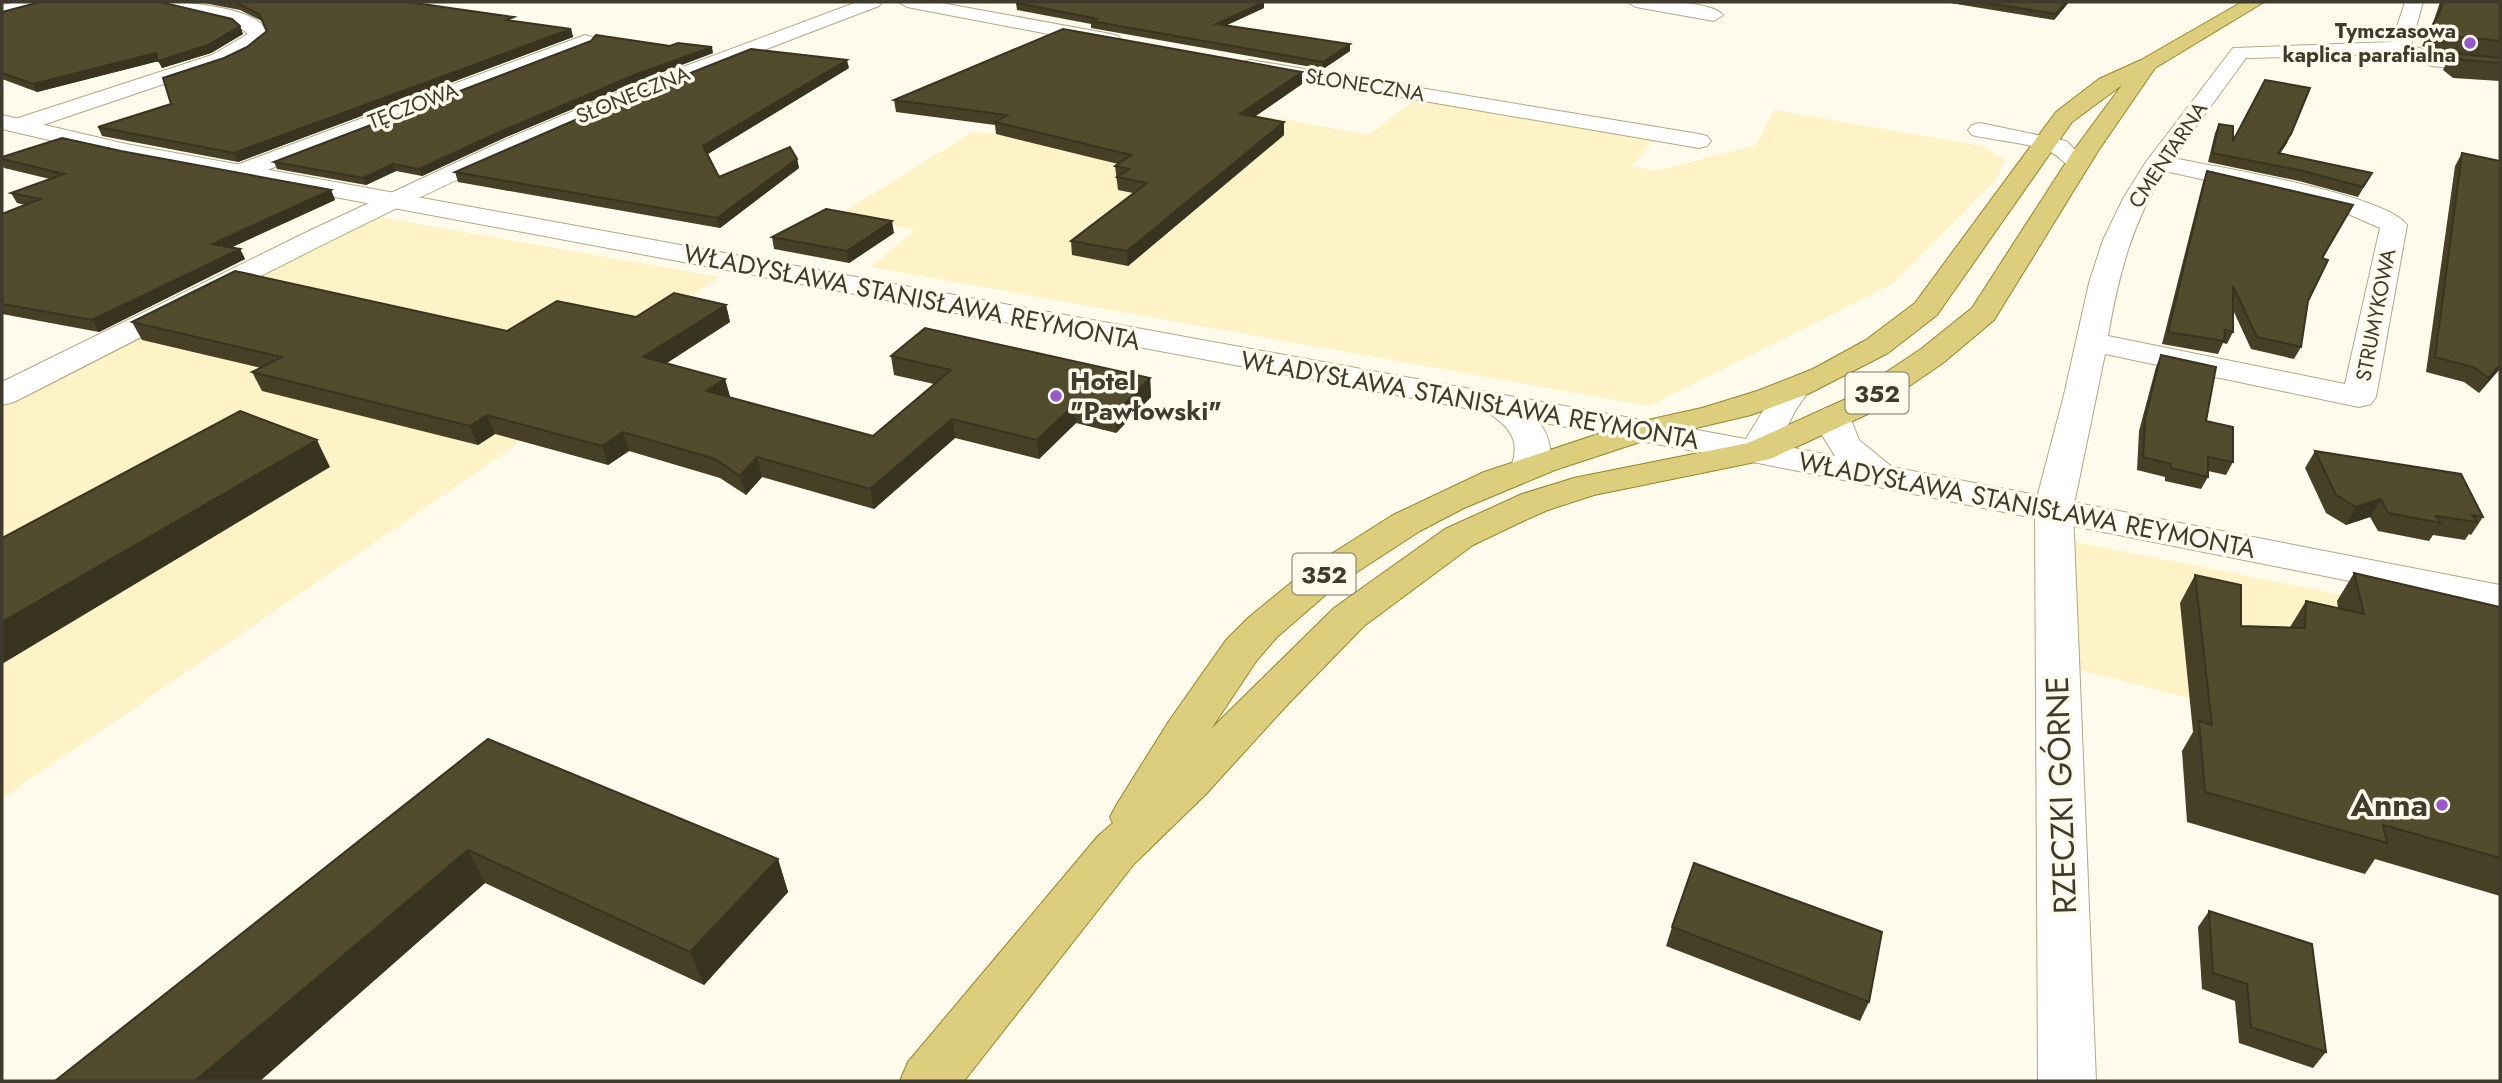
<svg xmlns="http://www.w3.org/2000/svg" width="2502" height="1083" font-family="Jost,sans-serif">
	<rect width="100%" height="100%" fill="#fefbec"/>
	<!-- built -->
	<path fill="#fdf3c6" d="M 1147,94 L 1369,135 L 1415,99 L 1654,140 L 1632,166 L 1656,171 L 1756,145 L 1774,110 L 1982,146 L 2005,160 L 1994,182 L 1894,283 L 1649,406 L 871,267 L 915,230 L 839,215 L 972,132 L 1005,135 Z
		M 379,217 L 720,277 L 646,326 L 616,376 L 2,799 L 2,399 Z
		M 2055,538 L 2500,626 L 2369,745 L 2058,664 Z"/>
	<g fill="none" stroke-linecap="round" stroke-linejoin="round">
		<defs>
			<path id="street" d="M 17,2 L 47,2 L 44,6 L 2,17 L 2,5 Z
				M 160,2 C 183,1 241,7 259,22 C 263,25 265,31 268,36 L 249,52 L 226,63 L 25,131 L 9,131 L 6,126 L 9,121 L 212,55 L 248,34 L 236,24 L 163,6 Z
				M 857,2 L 882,2 L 879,6 C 761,51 642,96 526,148 C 352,226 184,316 14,402 L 2,405 L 2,382 L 311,230 L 507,139 L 640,83 Z
				M 898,2 L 936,2 L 1111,34 L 1118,36 L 1121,40 L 1118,44 L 1111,46 L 907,7 Z
				M 1627,2 C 1647,1 1711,0 1723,15 L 1714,21 L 1636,7 Z
				M 2405,2 L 2423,2 L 2411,45 L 2435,54 L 2500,61 L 2500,73 L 2432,66 L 2398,54 L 2246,58 L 2173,158 C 2216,167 2386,194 2407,225 L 2376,397 L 2371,404 L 2359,407 L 2105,354 L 2073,509 L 2096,1081 L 2038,1081 L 2035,509 L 2038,494 L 2064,395 L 2089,283 L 2103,240 L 2124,197 L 2146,162 L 2233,48 L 2392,42 ZM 2165,171 L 2339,210 L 2380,228 L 2345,384 L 2108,336 C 2118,277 2132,222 2165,171 Z
				M 585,35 L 592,37 L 595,41 L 592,45 L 249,177 L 240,179 L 231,177 L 228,172 L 231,167 Z
				M 1250,60 L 1699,134 L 1707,136 L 1711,141 L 1707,146 L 1699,148 L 1243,70 L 1240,66 L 1243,62 Z
				M 1980,123 L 2066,141 L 2090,163 L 2087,168 C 2067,173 2064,158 2049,151 C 2025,142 1996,141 1972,135 L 1968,130 L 1972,125 Z"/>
			<path id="secondary" d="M 2,115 L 126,144 L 1746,439 L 1776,389 C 1785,379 1793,379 1806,382 L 1810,389 L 1795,411 L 1778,445 L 1835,456 L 1822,435 L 1818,416 L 1823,409 L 1835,406 L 1847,409 L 1859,440 L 1892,467 L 2500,585 L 2500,611 L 1758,463 L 1539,422 C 1552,440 1554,456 1542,475 L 1529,478 L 1516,475 L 1511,467 C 1521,440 1510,427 1487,412 L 126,158 L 2,129 Z"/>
			<path id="primary" d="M 2242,2 L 2264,2 L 2155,68 L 2098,151 L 1994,320 L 1943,363 L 1870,413 L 1770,459 L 1594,495 L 1548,510 L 1519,523 L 1473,545 L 1364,626 L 1289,703 L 1206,794 L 1134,864 L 964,1081 L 900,1081 L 908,1062 L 1098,836 L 1113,823 L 1110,817 L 1117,804 L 1169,721 L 1226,640 L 1248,618 L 1309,568 L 1393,515 L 1484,472 L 1625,425 L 1702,408 L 1757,391 L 1813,369 L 1866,340 L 1915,303 L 2056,112 L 2099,79 L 2141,60 ZM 2122,85 L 2074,150 L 1972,308 L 1921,349 L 1846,399 L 1748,443 L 1574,478 L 1522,494 L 1445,529 L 1334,608 L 1211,729 L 1257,660 L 1277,637 L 1337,585 L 1420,531 L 1464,508 L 1555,470 L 1649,439 L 1751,415 L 1808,394 L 1888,353 L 1937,315 L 2072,122 Z"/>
		</defs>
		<!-- street casing -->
		<use href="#street" stroke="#b0a985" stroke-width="2"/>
		<!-- secondary casing -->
		<use href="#secondary" stroke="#b0a985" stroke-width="2"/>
		<!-- primary casing -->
		<use href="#primary" stroke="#97852a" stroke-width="2"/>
		<!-- street -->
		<use href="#street" fill="#fff" fill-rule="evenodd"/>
		<!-- secondary -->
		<use href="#secondary" fill="#fff" fill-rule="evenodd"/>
		<!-- primary -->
		<use href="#primary" fill="#ddce7e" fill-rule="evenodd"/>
	</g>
	<!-- wall -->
	<path fill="#474027" d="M 199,2 L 408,2 L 516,21 L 571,29 L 573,37 L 238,162 L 102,136 L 98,127 L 171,104 L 224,58 L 247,47 L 266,31 L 262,21 L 240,10 Z
		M 1016,2 L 1264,2 L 1264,8 L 1227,25 L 1350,51 L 1323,69 L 1091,28 L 1091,24 L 1017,10 L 1016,3 L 1018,3 Z
		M 1944,2 L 2069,2 L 2054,20 Z
		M 2440,2 L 2500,2 L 2500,81 L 2453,78 L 2443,70 L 2451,53 L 2436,51 L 2422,46 L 2432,26 Z
		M 2,12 L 240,26 L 243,34 L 211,53 L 162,68 L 158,61 L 37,92 L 2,79 Z
		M 591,41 L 713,53 L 639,81 L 506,137 L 422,176 L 396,171 L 366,185 L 277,169 L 274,162 Z
		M 849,68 L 708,154 L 719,177 L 797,159 L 799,168 L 720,228 L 458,182 L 455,172 Z
		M 1302,84 L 1254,117 L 1284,135 L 1128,266 L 1072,255 L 1071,241 L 1133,193 L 1118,190 L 1115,166 L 1118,164 L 996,134 L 995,125 L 896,112 L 894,100 Z
		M 2219,124 L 2233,141 L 2287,143 L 2280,153 L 2372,173 L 2358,197 L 2299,181 L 2208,162 L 2215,133 Z
		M 121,151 L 331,190 L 335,200 L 232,247 L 240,249 L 245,259 L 99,332 L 2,314 L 2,214 L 25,205 L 17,203 L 11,193 L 50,179 L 4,168 L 2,164 L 2,157 Z
		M 2462,153 L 2500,368 L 2479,393 L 2464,382 L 2426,372 L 2455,166 Z
		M 2207,171 L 2347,216 L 2323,258 L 2308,301 L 2301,347 L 2294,359 L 2251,349 L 2233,310 L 2233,332 L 2227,344 L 2223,343 L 2218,354 L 2162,344 L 2203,182 Z
		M 894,233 L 849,263 L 774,249 L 772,237 Z
		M 726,305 L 730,322 L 667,363 L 725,379 L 730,397 L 729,398 L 873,436 L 934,384 L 894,375 L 891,356 L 1150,378 L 1151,397 L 1116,433 L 1076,423 L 1039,459 L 955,438 L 874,509 L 762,477 L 746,495 L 720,478 L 629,451 L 608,465 L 495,434 L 478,445 L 262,391 L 252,372 L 261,368 L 142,340 L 132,322 L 507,331 L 636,317 Z
		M 2161,355 L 2206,421 L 2233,462 L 2226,475 L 2208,471 L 2208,477 L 2201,489 L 2165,481 L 2165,477 L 2137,470 L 2139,431 L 2156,367 Z
		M 2315,451 L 2483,517 L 2471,535 L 2469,534 L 2465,540 L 2433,535 L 2429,541 L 2378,531 L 2370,517 L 2346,525 L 2326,513 L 2305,468 Z
		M 2354,573 L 2500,607 L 2500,896 L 2375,859 L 2365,874 L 2187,822 L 2182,751 L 2193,732 L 2180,603 L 2195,575 L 2241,626 L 2290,627 L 2306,601 L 2338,608 L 2337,601 Z
		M 488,739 L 778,859 L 788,892 L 704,985 L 485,883 L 260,1081 L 55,1081 Z
		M 2209,911 L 2326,1052 L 2313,1068 L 2239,1043 L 2235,1001 L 2202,989 L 2198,927 Z
		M 1672,927 L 1869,1002 L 1860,1021 L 1666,946 Z"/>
	<!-- shaded-wall -->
	<path fill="#393420" d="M 1264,2 L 1264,8 L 1216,30 L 1216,24 Z
		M 2066,2 L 2069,2 L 2054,20 L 2056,14 Z
		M 240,26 L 243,34 L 211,53 L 162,68 L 159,61 L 37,92 L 33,84 L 156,53 Z
		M 571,29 L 573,37 L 238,162 L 234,153 Z
		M 1350,44 L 1350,51 L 1323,69 L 1323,62 Z
		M 712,47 L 713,53 L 639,81 L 506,137 L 422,176 L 419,169 L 504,130 L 637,74 Z
		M 847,60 L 849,68 L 706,155 L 703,146 Z
		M 1302,72 L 1302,84 L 1240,127 L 1240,114 Z
		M 1284,122 L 1284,135 L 1128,266 L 1127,251 Z
		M 2291,134 L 2287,143 L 2274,163 L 2278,153 Z
		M 797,159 L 799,168 L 720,228 L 717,218 Z
		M 393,164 L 396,171 L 366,185 L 363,178 Z
		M 331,190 L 335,200 L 217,254 L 212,244 Z
		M 892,221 L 894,233 L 849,263 L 847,251 Z
		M 240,249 L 245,259 L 99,332 L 92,320 Z
		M 726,305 L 730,322 L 648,375 L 643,357 Z
		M 2500,364 L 2499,370 L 2479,393 L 2489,378 Z
		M 1150,378 L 1151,397 L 1116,433 L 1115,414 Z
		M 725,379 L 730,397 L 711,410 L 706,391 Z
		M 1074,405 L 1076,423 L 1039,459 L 1037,440 Z
		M 487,415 L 495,434 L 478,445 L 470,426 Z
		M 952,419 L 955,438 L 874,509 L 870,489 Z
		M 623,432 L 629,451 L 608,465 L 602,446 Z
		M 317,440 L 330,467 L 2,664 L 2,622 Z
		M 757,457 L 762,477 L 746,495 L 740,476 Z
		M 2381,499 L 2370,517 L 2346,525 L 2356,507 Z
		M 468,850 L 485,883 L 260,1081 L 195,1081 Z
		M 778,859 L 788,892 L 704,985 L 690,952 Z"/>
	<!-- building -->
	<path fill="#524b2d" stroke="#393420" stroke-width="2" d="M 40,2 L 160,2 L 232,19 L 240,26 L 208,45 L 158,61 L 156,53 L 33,84 L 2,73 L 2,12 Z
		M 231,2 L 408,2 L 514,17 L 507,20 L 571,29 L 234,153 L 98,127 L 171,104 L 163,78 L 224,58 L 247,47 L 267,31 L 259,14 L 237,3 Z
		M 1021,2 L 1264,2 L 1216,24 L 1350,44 L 1323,62 L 1091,21 L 1098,19 L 1016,3 Z
		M 1981,2 L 2066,2 L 2056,14 Z
		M 2443,2 L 2500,2 L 2500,41 L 2444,35 L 2430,30 L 2440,11 Z
		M 1063,29 L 1302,72 L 1240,114 L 1284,122 L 1127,251 L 1071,241 L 1147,183 L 1117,177 L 1129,169 L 1115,166 L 1131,155 L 995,122 L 1007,115 L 894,100 Z
		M 596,35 L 670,46 L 678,43 L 712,47 L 637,74 L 504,130 L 419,169 L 393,164 L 363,178 L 274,162 L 591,41 Z
		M 751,49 L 847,60 L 703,146 L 719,177 L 790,147 L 797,159 L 717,218 L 455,172 L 612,104 Z
		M 2452,53 L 2500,58 L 2500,63 L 2463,60 Z
		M 2265,80 L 2310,88 L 2291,134 L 2278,153 L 2372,173 L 2363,187 L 2303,171 L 2212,153 L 2219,124 L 2233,126 L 2233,141 Z
		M 62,138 L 121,151 L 331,190 L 212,244 L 240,249 L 92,320 L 2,304 L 2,214 L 40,199 L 11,193 L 64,174 L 2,159 L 2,157 Z
		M 2462,153 L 2500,161 L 2500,364 L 2489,378 L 2473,367 L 2435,357 Z
		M 2207,171 L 2353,205 L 2322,258 L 2328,260 L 2308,301 L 2301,347 L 2257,337 L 2233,286 L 2233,332 L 2225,330 L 2224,341 L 2168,332 Z
		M 826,209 L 892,221 L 847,251 L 772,237 Z
		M 235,271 L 507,331 L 557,301 L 636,317 L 674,293 L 726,305 L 643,357 L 725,379 L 706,391 L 873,436 L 951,370 L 891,356 L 925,328 L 1150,378 L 1115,414 L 1074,405 L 1037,440 L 952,419 L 870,489 L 757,457 L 740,476 L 715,459 L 623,432 L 602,446 L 487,415 L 470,426 L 252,372 L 282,357 L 132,322 Z
		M 2161,355 L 2216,367 L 2206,421 L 2233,427 L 2233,462 L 2208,457 L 2208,477 L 2171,468 L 2171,464 L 2143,457 L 2145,419 Z
		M 240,411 L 317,440 L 2,622 L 2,538 Z
		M 2315,451 L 2461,474 L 2483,517 L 2472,515 L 2477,522 L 2436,516 L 2441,523 L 2388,513 L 2381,499 L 2356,507 L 2336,495 Z
		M 2354,573 L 2500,607 L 2500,858 L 2383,825 L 2387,843 L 2205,792 L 2199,721 L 2212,725 L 2195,575 L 2241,585 L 2241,626 L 2305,628 L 2306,601 L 2364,614 Z
		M 488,739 L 778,859 L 690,952 L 468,850 L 195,1081 L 55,1081 Z
		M 1694,863 L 1882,932 L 1869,1002 L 1672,927 Z
		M 2209,911 L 2312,944 L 2326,1052 L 2251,1027 L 2247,984 L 2213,973 Z"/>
	<!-- markers -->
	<g fill="#9957cd" stroke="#fefbec" stroke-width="2.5">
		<circle cx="2470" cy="43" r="7"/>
		<circle cx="1056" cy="396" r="7"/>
		<circle cx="2442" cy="805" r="7"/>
	</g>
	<g text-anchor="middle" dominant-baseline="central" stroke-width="7" stroke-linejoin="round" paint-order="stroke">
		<!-- far-poi labels -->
		<g font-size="21" font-weight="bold" fill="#3f3c2d" stroke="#fefbec" text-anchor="end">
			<text x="2456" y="31">Tymczasowa<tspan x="2456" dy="24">kaplica parafialna</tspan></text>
		</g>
		<!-- far-street labels -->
		<g font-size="21" fill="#3f3c2d" stroke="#fefbec">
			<text transform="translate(1365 85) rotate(9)">SŁONECZNA</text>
			<text transform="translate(633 95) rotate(-22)">SŁONECZNA</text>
			<text transform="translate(413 106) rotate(-21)">TĘCZOWA</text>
			<text transform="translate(2168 155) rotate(-56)">CMENTARNA</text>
			<text transform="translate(2376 315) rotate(-79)">STRUMYKOWA</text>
		</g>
		<!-- shield labels -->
		<g fill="#fefbec" stroke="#787566" stroke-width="2">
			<rect x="1845.5" y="372.5" width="63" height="41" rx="5"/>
			<rect x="1292.5" y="553.5" width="63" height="41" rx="5"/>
		</g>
		<g font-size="24" font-weight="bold" fill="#3f3c2d">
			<text x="1877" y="393">352</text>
			<text x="1324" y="574">352</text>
		</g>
		<!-- street labels -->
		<g font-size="26" fill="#3f3c2d" stroke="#fefbec">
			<text transform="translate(912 297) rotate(11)">WŁADYSŁAWA STANISŁAWA REYMONTA</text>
			<text transform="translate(1470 400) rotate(10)">WŁADYSŁAWA STANISŁAWA REYMONTA</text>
			<text transform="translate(2027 505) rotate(11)">WŁADYSŁAWA STANISŁAWA REYMONTA</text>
		</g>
		<!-- poi labels -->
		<g font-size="26" font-weight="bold" fill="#3f3c2d" stroke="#fefbec" text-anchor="start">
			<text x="1070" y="381">Hotel<tspan x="1070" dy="30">"Pawłowski"</tspan></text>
		</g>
		<!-- near-street labels -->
		<g font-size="32" fill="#3f3c2d" stroke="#fefbec">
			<text transform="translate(2061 795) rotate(-92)">RZECZKI GÓRNE</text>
		</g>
		<!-- near-poi labels -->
		<g font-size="32" font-weight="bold" fill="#3f3c2d" stroke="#fefbec" text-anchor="end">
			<text x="2428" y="805">Anna</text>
		</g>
	</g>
	<!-- border -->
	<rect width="2502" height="1083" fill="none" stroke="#3f3c2d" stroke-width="7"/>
</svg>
